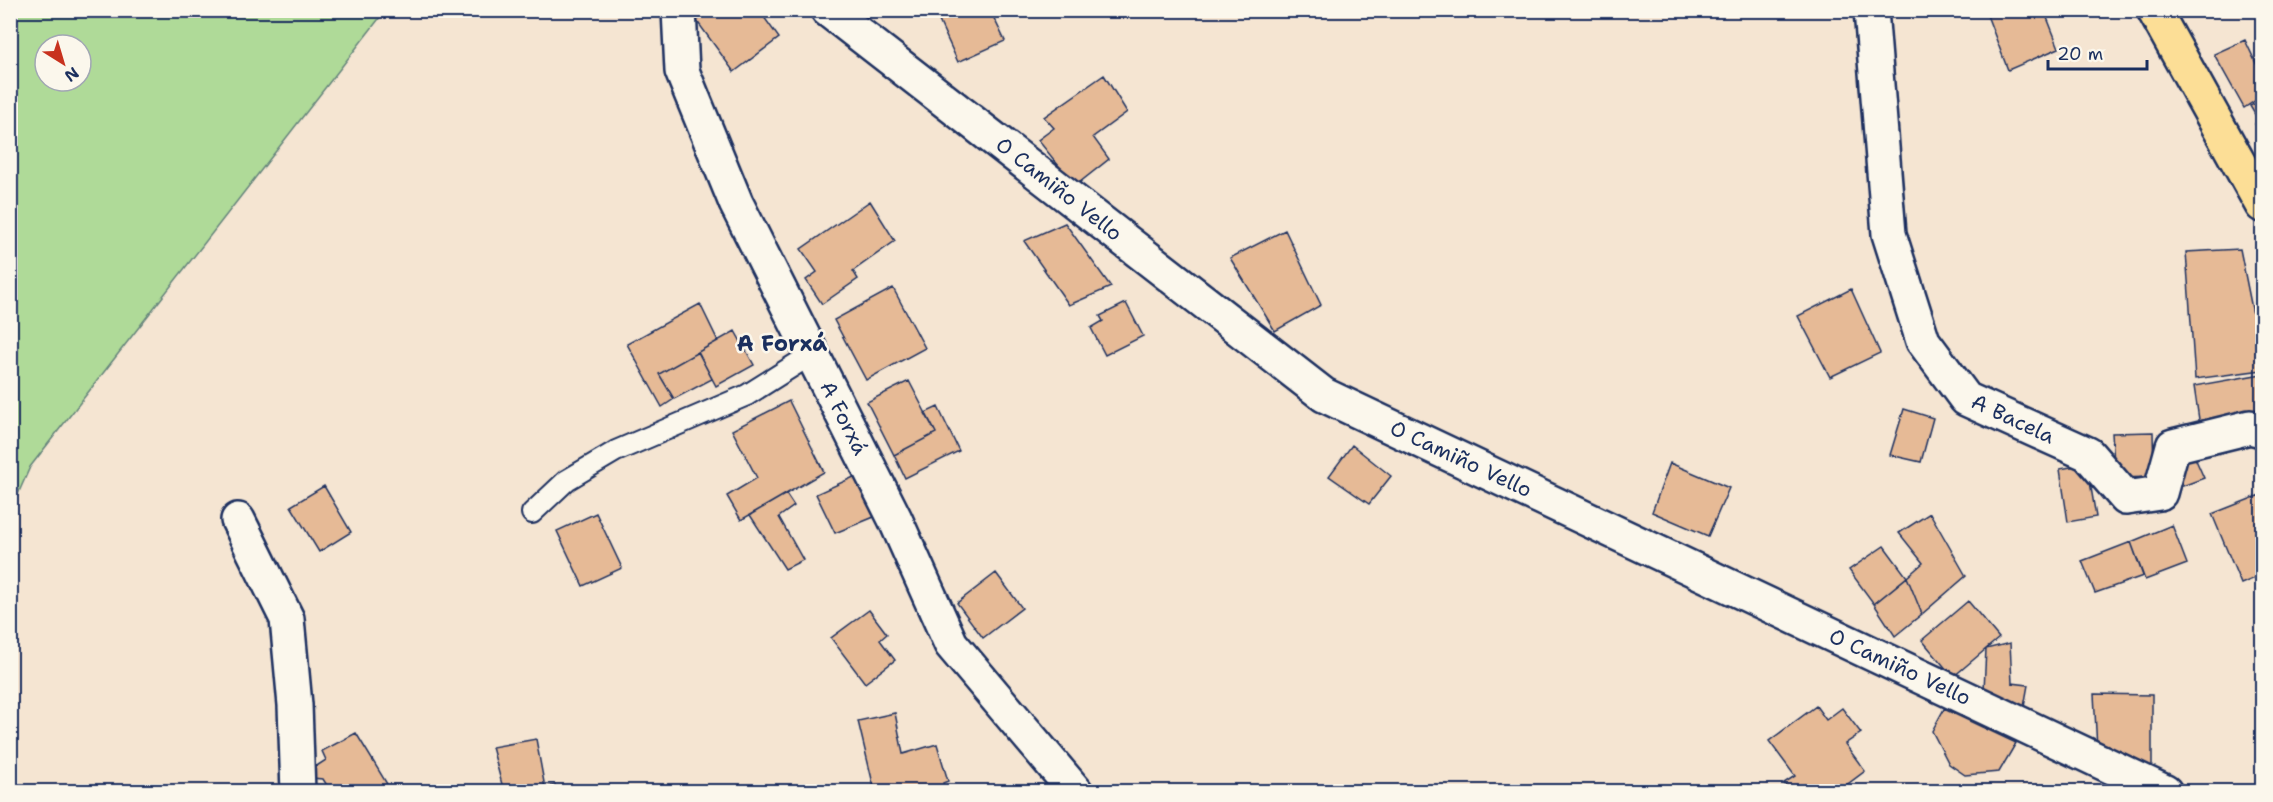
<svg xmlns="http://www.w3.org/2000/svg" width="2273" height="802" font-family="'Shantell Sans',sans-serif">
	<rect width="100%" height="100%" fill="#f5e5d2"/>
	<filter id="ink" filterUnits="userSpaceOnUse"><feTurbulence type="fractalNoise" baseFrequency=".0167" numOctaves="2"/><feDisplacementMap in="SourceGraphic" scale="12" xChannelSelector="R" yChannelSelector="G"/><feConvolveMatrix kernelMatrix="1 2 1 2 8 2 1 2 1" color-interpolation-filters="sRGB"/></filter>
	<g filter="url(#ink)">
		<!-- green -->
		<path fill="#afda98" stroke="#65847b" stroke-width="1.5" fill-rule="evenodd" d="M 11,10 L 385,11 L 30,467 L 11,510 ZM 45,45 L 81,45 L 81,81 L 45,81 Z"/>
		<!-- building -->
		<path fill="#e6ba96" stroke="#1b2f5e" stroke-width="1.5" d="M 695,10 L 759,10 L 779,38 L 734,72 L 691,13 Z
			M 934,10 L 990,10 L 1005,41 L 958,62 Z
			M 1985,10 L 2044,10 L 2059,48 L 2008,70 Z
			M 2245,40 L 2262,76 L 2262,96 L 2244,108 L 2214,54 Z
			M 1104,75 L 1127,112 L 1093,137 L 1109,159 L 1075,186 L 1038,140 L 1054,128 L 1044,117 Z
			M 2262,100 L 2262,136 L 2255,124 L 2259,121 L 2250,106 Z
			M 870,201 L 895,241 L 853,271 L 858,279 L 822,304 L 806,280 L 817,272 L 801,249 Z
			M 1065,223 L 1111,287 L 1069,305 L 1024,241 Z
			M 1285,230 L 1321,305 L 1275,331 L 1230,258 Z
			M 2240,249 L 2261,354 L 2262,353 L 2262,370 L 2195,379 L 2186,252 Z
			M 893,288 L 925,348 L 866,380 L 834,320 Z
			M 1851,289 L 1880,353 L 1830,377 L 1798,316 Z
			M 1126,303 L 1143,336 L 1105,355 L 1091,328 L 1103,321 L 1100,316 Z
			M 700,304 L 718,341 L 659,374 L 674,399 L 662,407 L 627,344 Z
			M 735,331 L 754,365 L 716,386 L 698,352 Z
			M 698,352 L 712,379 L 674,399 L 659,374 Z
			M 2262,374 L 2262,410 L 2200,426 L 2194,386 Z
			M 909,381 L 936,433 L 894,455 L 867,402 Z
			M 789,401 L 824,472 L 741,520 L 727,496 L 757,478 L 732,430 Z
			M 938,407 L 959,451 L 905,478 L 894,455 L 936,433 L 925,413 Z
			M 1904,409 L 1933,418 L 1921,462 L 1890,455 Z
			M 2153,432 L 2154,477 L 2115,478 L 2112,433 Z
			M 1352,445 L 1391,476 L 1369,504 L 1329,476 Z
			M 2192,451 L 2204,478 L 2180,487 L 2174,472 Z
			M 1670,463 L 1729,488 L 1708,536 L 1652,512 Z
			M 2087,464 L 2096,517 L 2068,522 L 2060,469 Z
			M 856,476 L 874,517 L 835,533 L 816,494 Z
			M 324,486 L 351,532 L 319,552 L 291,506 Z
			M 786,494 L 794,506 L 779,517 L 803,560 L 785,569 L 750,515 Z
			M 2260,495 L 2262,501 L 2262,575 L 2241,584 L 2212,514 Z
			M 596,513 L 622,568 L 583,586 L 557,531 Z
			M 1930,513 L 1966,576 L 1922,614 L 1907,577 L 1923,563 L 1899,533 Z
			M 2172,525 L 2187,564 L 2145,580 L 2131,542 Z
			M 2131,542 L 2143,576 L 2095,593 L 2082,561 Z
			M 1884,546 L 1907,577 L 1874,604 L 1849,570 Z
			M 996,573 L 1022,608 L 983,638 L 957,603 Z
			M 1907,577 L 1922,614 L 1895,636 L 1874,604 Z
			M 1968,601 L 1999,638 L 1953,677 L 1922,640 Z
			M 869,610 L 887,634 L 880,640 L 895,660 L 865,683 L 831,638 Z
			M 2010,643 L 2012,683 L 2028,685 L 2024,707 L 1984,690 L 1986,649 Z
			M 2094,694 L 2152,695 L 2152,773 L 2097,748 Z
			M 1816,706 L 1826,720 L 1842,708 L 1861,733 L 1845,744 L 1865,771 L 1837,792 L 1790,792 L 1784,783 L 1795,776 L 1769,741 Z
			M 1944,709 L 2016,743 L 1999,772 L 1965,775 L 1949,764 L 1932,731 Z
			M 895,713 L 903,754 L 937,744 L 948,781 L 943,783 L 945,792 L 875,792 L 858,721 Z
			M 356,733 L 387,784 L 376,792 L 320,792 L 328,787 L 323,779 L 311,778 L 312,769 L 326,760 L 322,751 Z
			M 536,739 L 545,788 L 555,785 L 556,792 L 504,792 L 492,747 Z"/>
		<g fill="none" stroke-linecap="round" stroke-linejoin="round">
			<defs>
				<path id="service" d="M 532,513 L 567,480 L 616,451 L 747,395 L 812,354"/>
				<path id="minor" d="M 679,10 L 682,71 L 736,203 L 895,519 L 951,644 L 1076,792
					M 828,10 L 1324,395 L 2165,792
					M 1871,10 L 1889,234 L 1923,341 L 1966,399 L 2088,454 L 2126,498 L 2160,493 L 2173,446 L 2250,427 L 2262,430
					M 238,520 L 287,619 L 295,705 L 298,792"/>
				<path id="primary" d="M 2154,10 L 2262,205"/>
			</defs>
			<!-- service casing -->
			<use href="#service" stroke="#1b2f5e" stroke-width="24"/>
			<!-- minor casing -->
			<use href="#minor" stroke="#1b2f5e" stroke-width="38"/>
			<!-- primary casing -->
			<use href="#primary" stroke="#1b2f5e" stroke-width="38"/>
			<!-- service -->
			<use href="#service" stroke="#fbf7ec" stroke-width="20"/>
			<!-- minor -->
			<use href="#minor" stroke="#fbf7ec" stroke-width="33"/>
			<!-- primary -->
			<use href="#primary" stroke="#fcde96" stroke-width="33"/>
		</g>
	</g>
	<g text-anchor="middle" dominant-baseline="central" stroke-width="5" stroke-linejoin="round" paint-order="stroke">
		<!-- street labels -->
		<g font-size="21" fill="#1b2f5e" stroke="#fbf7ec">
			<text transform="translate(1059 189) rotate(38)">O Camiño Vello</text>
			<text transform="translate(844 418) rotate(63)">A Forxá</text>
			<text transform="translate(2013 419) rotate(25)">A Bacela</text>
			<text transform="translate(1461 459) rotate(25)">O Camiño Vello</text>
			<text transform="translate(1900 667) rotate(25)">O Camiño Vello</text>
		</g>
		<!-- neighbourhood labels -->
		<g font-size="22" font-weight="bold" fill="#1b2f5e" stroke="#fbf7ec">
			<text x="782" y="343">A Forxá</text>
		</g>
	</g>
	<!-- margin -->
	<rect width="2273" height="802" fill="none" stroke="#fbf7ec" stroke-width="36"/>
	<rect x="18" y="18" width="2237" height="766" fill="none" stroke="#1b2f5e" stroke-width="2" filter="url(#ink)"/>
	<!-- north arrow -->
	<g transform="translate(63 63) rotate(143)"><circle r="28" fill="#fbf7ec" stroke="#a1a7b3" stroke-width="1.5"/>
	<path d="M0-4.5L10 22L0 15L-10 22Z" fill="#c8321e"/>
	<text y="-9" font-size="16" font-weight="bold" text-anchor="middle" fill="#1b2f5e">N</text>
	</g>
	<!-- scale -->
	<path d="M2048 60v9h99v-9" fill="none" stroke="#1b2f5e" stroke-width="3"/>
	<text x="2057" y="60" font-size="18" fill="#1b2f5e" stroke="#fbf7ec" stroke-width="4.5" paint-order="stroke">20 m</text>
</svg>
